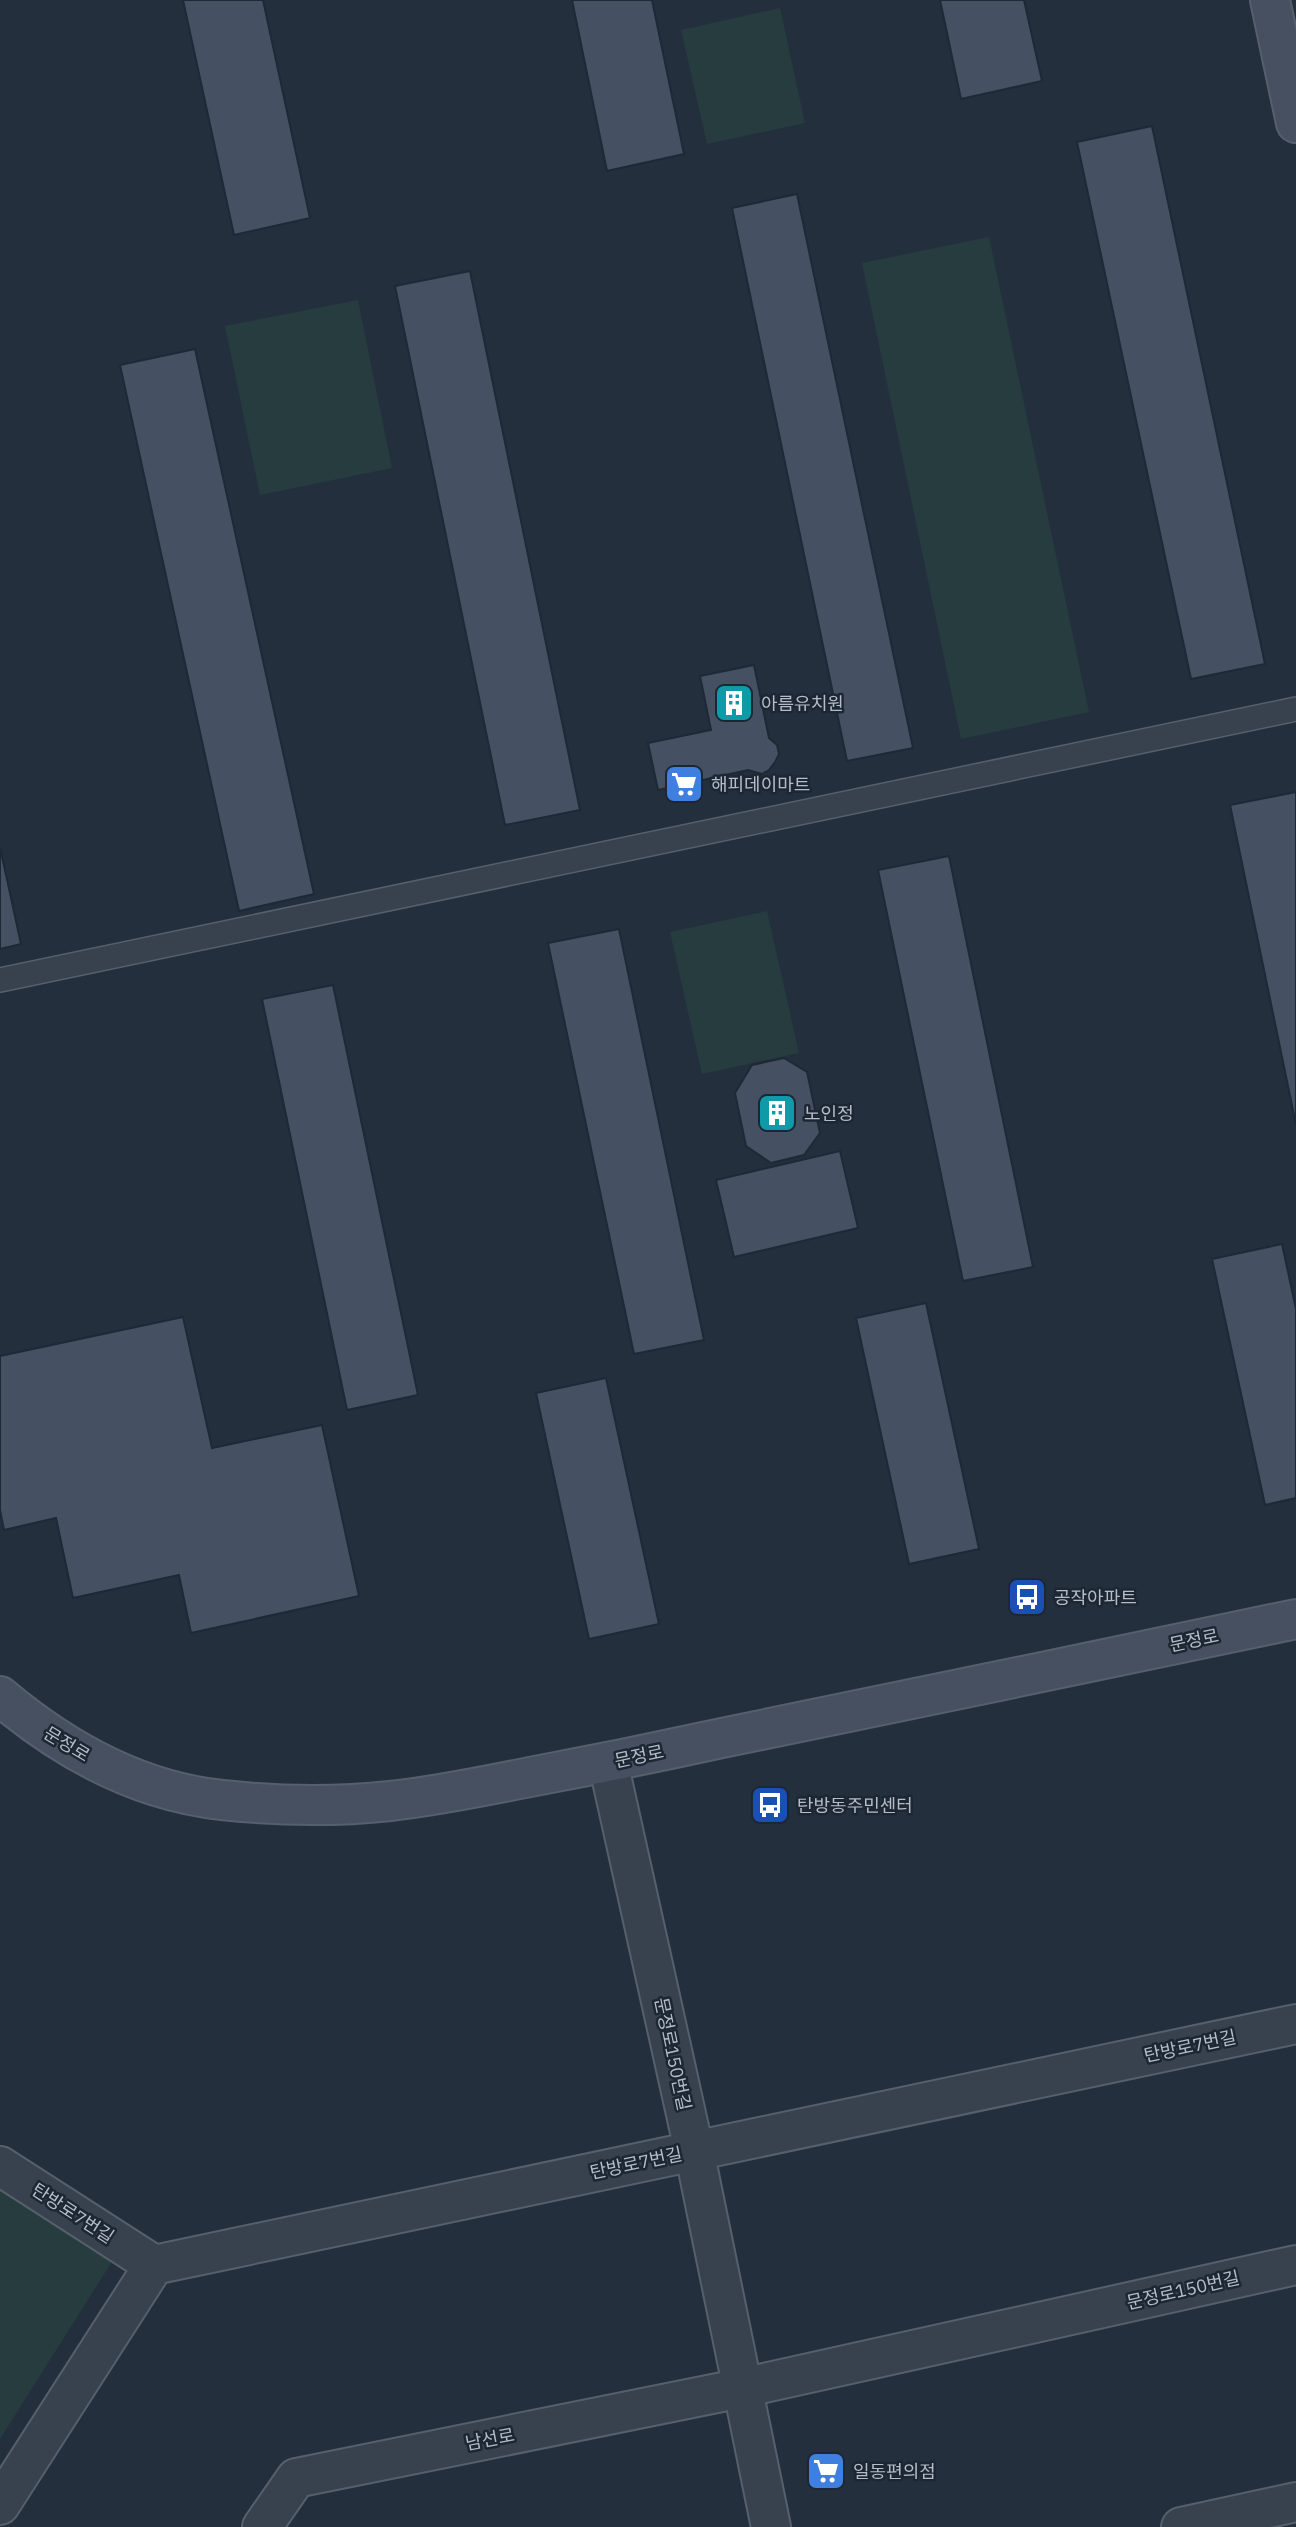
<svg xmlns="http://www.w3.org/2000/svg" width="1296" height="2527" font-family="'IBM Plex Sans','Noto Sans KR',sans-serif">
	<rect width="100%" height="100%" fill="#242f3e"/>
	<!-- green -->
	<path fill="#263c3f" d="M 780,8 L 805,123 L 707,144 L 681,30 Z
		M 989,237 L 1089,712 L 961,739 L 862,263 Z
		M 358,300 L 392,468 L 260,495 L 225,326 Z
		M 767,911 L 799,1053 L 702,1074 L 670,932 Z
		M 0,2173 L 120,2249 L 0,2439 Z"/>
	<!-- building -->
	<path fill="#455162" stroke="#1f2835" stroke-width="2" d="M 183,0 L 263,0 L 310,218 L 234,235 Z
		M 572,0 L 652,0 L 684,154 L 607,171 Z
		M 940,0 L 1024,0 L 1042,81 L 961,99 Z
		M 1152,126 L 1265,664 L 1191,679 L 1077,142 Z
		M 797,194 L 913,748 L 847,761 L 732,208 Z
		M 470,271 L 580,810 L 505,825 L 395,286 Z
		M 195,349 L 314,894 L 239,911 L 120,365 Z
		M 754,665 L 769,738 L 777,745 L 779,754 L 775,762 L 769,770 L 762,774 L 748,770 L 658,790 L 648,743 L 711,730 L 700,676 Z
		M 1296,792 L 1296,1125 L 1230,805 Z
		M 0,847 L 21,944 L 0,949 Z
		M 949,856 L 1033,1267 L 963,1281 L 878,870 Z
		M 619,929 L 704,1340 L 634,1354 L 548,943 Z
		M 333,985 L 418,1395 L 347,1410 L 262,999 Z
		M 784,1058 L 807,1072 L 820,1133 L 804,1155 L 771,1163 L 746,1146 L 735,1093 L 752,1065 Z
		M 840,1151 L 858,1228 L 734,1257 L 716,1180 Z
		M 1282,1244 L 1296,1309 L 1296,1498 L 1265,1505 L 1212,1259 Z
		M 926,1303 L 979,1549 L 909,1564 L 856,1318 Z
		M 183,1317 L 212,1448 L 322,1425 L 359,1596 L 191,1633 L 179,1575 L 73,1598 L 56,1518 L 4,1530 L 0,1510 L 0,1356 Z
		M 606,1378 L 659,1624 L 589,1639 L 536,1393 Z"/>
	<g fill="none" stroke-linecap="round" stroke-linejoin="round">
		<defs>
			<path id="service" d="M 0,980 L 1296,709"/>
			<path id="minor" d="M 608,1762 L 694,2150 L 771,2527
				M 0,2166 L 154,2265 L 1296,2024
				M 0,2505 L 154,2265
				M 262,2527 L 296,2478 L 742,2388 L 1296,2265
				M 1181,2527 L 1296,2502"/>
			<path id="secondary" d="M 1270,0 L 1296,123
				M 0,1696 C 64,1750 138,1791 222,1800 C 277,1806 335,1807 390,1801 C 437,1796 484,1786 530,1777 C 594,1765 658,1752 722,1738 C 913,1699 1105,1659 1296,1619"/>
		</defs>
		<!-- service casing -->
		<use href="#service" stroke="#565f6c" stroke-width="26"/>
		<!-- minor casing -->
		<use href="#minor" stroke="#565f6c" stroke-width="42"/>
		<!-- secondary casing -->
		<use href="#secondary" stroke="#565f6c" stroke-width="42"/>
		<!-- service -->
		<use href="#service" stroke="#38414e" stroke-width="23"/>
		<!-- minor -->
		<use href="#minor" stroke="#38414e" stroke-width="38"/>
		<!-- secondary -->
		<use href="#secondary" stroke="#465061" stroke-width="38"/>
	</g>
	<!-- icons -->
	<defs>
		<symbol id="building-square" viewBox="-11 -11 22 22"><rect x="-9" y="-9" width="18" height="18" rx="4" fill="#0f9aa8" stroke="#1d2633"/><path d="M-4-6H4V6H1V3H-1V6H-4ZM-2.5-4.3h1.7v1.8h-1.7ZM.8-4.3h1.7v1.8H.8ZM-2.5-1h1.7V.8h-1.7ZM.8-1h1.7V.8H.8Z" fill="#fff"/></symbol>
		<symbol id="supermarket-square" viewBox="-11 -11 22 22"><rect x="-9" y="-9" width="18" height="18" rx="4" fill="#3f7fe0" stroke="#1d2633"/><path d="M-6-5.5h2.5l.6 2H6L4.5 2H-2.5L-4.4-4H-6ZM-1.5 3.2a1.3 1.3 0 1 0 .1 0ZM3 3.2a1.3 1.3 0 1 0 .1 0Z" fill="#fff"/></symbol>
		<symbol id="bus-square" viewBox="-11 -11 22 22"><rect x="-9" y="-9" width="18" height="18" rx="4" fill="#1a4fb4" stroke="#1d2633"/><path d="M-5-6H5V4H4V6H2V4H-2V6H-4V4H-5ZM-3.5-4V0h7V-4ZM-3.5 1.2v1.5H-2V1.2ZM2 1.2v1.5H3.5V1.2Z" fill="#fff"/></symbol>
	</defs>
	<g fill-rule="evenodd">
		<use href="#building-square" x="712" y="681" width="44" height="44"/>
		<use href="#supermarket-square" x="662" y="762" width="44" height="44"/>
		<use href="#building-square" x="755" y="1091" width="44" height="44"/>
		<use href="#bus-square" x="1005" y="1575" width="44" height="44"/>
		<use href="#bus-square" x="748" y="1783" width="44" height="44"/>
		<use href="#supermarket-square" x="804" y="2449" width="44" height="44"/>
	</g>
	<g text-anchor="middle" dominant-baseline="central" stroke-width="5" stroke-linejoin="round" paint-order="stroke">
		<!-- poi labels -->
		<g font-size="18" fill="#b4bcc9" stroke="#1d2633" text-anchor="start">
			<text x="761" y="703">아름유치원</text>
			<text x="711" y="784">해피데이마트</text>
			<text x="804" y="1113">노인정</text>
			<text x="1054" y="1597">공작아파트</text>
			<text x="797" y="1805">탄방동주민센터</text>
			<text x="853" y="2471">일동편의점</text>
		</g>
		<!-- street labels -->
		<g font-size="18" fill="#b4bcc9" stroke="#1d2633">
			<text transform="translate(1194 1640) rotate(-12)">문정로</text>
			<text transform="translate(67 1744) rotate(31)">문정로</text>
			<text transform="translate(639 1756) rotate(-12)">문정로</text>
			<text transform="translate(1190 2046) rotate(-12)">탄방로7번길</text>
			<text transform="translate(673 2054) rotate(78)">문정로150번길</text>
			<text transform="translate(636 2163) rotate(-12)">탄방로7번길</text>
			<text transform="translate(73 2213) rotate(33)">탄방로7번길</text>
			<text transform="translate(1183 2290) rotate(-13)">문정로150번길</text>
			<text transform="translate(490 2439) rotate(-11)">남선로</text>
		</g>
	</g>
</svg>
